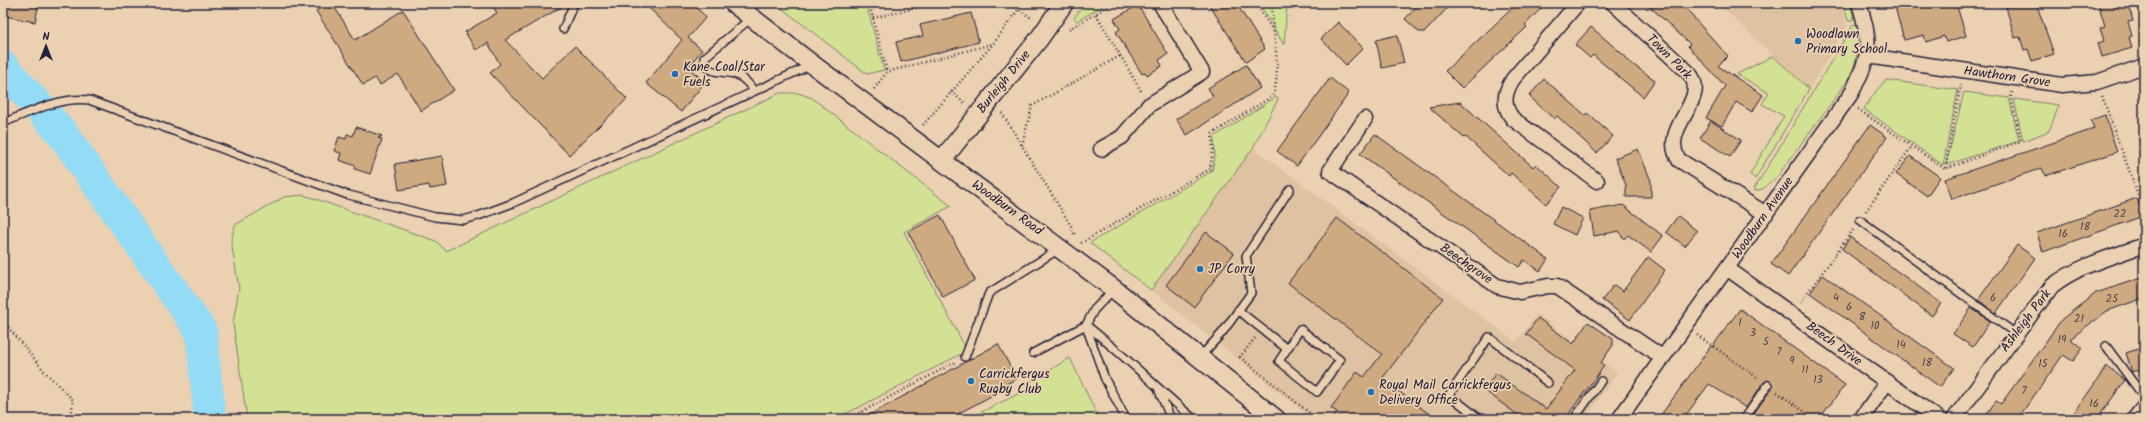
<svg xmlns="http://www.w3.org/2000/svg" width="2147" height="422" font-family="Kalam,sans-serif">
	<rect width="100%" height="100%" fill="#ebd0b2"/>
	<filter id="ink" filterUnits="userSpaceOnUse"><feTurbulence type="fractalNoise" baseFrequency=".025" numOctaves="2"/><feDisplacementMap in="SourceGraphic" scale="8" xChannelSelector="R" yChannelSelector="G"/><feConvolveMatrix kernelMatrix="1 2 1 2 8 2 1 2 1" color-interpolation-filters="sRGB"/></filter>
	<g filter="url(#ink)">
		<!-- built -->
		<path fill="#dfc2a1" d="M 1718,3 L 1840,3 L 1847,26 L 1809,89 Z
			M 1253,148 L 1516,342 L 1537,314 L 1617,373 L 1585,419 L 1313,419 L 1151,290 Z"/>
		<!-- green -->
		<path fill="#d3e194" stroke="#7a8268" d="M 775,3 L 866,3 L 884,70 L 867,74 Z
			M 1085,3 L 1108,3 L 1077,21 L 1074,18 Z
			M 1259,3 L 1287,3 L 1284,45 Z
			M 1843,3 L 1850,3 L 1854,19 L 1848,21 Z
			M 1855,24 L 1857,26 C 1859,49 1858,59 1848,80 L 1774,181 L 1771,181 L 1763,189 L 1753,191 L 1853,25 Z
			M 1773,56 L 1809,89 L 1755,179 L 1750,174 L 1784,116 L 1762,104 L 1769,93 L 1737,74 Z
			M 1886,80 L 1958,90 L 1943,165 L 1864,109 L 1876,91 Z
			M 1964,92 L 2009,98 L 2019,141 L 1946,165 Z
			M 780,93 L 798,93 L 812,98 L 951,206 L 904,232 L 965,347 L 963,353 L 836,419 L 247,419 L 233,323 L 239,288 L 231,241 L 235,225 L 284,197 L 304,195 L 436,241 L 446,251 Z
			M 1276,97 L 1278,99 L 1253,148 L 1151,290 L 1090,243 L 1212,171 L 1215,156 L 1214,137 Z
			M 2014,99 L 2059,105 L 2049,131 L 2023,141 Z
			M 1070,358 L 1099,419 L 967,419 L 1018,394 L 1023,386 Z"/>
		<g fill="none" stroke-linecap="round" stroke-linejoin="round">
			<!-- river -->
			<path stroke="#94dbf6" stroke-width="32" d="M 3,67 L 62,133 L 201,331 L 210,419"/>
		</g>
		<!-- building -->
		<path fill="#cfaa81" stroke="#22223b" d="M 8,3 L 39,3 L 35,22 L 5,16 Z
			M 329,3 L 332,3 L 355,40 L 403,10 L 454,90 L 421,111 L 398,74 L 380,85 L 375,78 L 363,85 L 316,11 Z
			M 491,3 L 568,3 L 505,40 L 542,78 L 575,46 L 627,99 L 569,155 L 490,73 L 500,64 L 488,43 L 476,50 L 465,32 L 497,13 Z
			M 644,3 L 692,3 L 706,17 L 688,38 L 702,50 L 688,67 L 705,82 L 681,112 L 646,83 L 682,40 Z
			M 1208,3 L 1236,3 L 1265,49 L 1246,62 Z
			M 1420,3 L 1452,3 L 1425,32 L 1419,32 L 1405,19 Z
			M 1518,3 L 1546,3 L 1525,25 L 1527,27 L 1462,88 L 1445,71 Z
			M 1646,3 L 1680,3 L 1692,14 L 1691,15 L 1728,56 L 1718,66 L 1763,95 L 1752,112 L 1736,102 L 1722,126 L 1706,118 L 1725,86 L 1688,46 L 1690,44 Z
			M 1894,3 L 1956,3 L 1966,36 L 1946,42 L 1944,36 L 1926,42 L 1924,35 L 1904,40 Z
			M 2019,3 L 2036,3 L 2054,54 L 2032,61 L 2028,49 L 2024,50 L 2020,37 L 2015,38 L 2006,7 Z
			M 2098,3 L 2128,3 L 2133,21 L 2128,22 L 2132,36 L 2129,37 L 2132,48 L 2102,57 L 2098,43 L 2104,41 L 2100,28 L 2105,26 Z
			M 1138,5 L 1168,54 L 1159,60 L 1162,66 L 1147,75 L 1145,72 L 1142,74 L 1116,32 L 1120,29 L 1114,19 Z
			M 971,13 L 979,42 L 901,62 L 896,42 L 923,36 L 920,25 Z
			M 1338,22 L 1363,48 L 1346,65 L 1321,39 Z
			M 1591,27 L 1627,58 L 1625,59 L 1655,80 L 1643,97 L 1593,55 L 1590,58 L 1575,45 Z
			M 1397,35 L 1404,63 L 1382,68 L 1376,40 Z
			M 1246,65 L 1260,88 L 1187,135 L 1176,119 L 1213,96 L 1208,88 Z
			M 1330,78 L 1349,93 L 1297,166 L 1277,151 Z
			M 1544,79 L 1585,115 L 1587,113 L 1613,136 L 1597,153 L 1557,116 L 1554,119 L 1529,96 Z
			M 1460,102 L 1533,167 L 1536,164 L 1561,187 L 1546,204 L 1511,173 L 1509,176 L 1466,137 L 1464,138 L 1429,107 Z
			M 2105,115 L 2117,152 L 2045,176 L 2042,168 L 1952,199 L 1945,179 L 2094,129 L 2091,120 Z
			M 1711,121 L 1741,140 L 1730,157 L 1700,138 Z
			M 1870,125 L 1887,137 L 1788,276 L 1771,264 Z
			M 356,127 L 382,136 L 378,138 L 382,139 L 370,174 L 355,169 L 356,166 L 339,160 L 341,153 L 334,151 L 339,137 L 346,139 L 347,134 L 353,136 Z
			M 1375,134 L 1548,259 L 1540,271 L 1524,260 L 1519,267 L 1360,154 Z
			M 1638,149 L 1651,181 L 1651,197 L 1626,197 L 1626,185 L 1615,158 Z
			M 442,156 L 447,186 L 430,189 L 429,185 L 399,190 L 395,164 Z
			M 1910,156 L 1940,177 L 1927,196 L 1896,174 Z
			M 2137,198 L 2143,216 L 2043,252 L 2037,233 Z
			M 1623,205 L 1663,236 L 1651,252 L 1628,235 L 1624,239 L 1619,231 L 1594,236 L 1590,211 Z
			M 1561,207 L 1583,218 L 1575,235 L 1553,224 Z
			M 940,215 L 975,280 L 943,297 L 908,232 Z
			M 1678,216 L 1697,231 L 1685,246 L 1666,232 Z
			M 1337,218 L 1443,298 L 1382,379 L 1436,419 L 1332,419 L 1337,412 L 1331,408 L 1357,372 L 1364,377 L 1382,354 L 1288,283 Z
			M 1206,232 L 1234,253 L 1194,307 L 1166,285 Z
			M 1850,237 L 1941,303 L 1932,316 L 1842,249 Z
			M 2017,245 L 2035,258 L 1996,313 L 1978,300 Z
			M 1648,257 L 1665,270 L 1630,320 L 1602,300 L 1614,285 L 1623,291 Z
			M 1823,275 L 1954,368 L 1940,387 L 1810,293 Z
			M 2144,277 L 2144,298 L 2107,311 L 2070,339 L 2083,348 L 2073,361 L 2063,355 L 2019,417 L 2022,419 L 1983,419 L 1996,401 L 2001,404 L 2062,319 L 2096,293 Z
			M 1971,308 L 1990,321 L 1973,347 L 1953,334 Z
			M 1740,309 L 1845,385 L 1819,419 L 1763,419 L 1754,413 L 1772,388 L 1772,383 L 1768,380 L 1764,382 L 1746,408 L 1709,384 L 1683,419 L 1658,419 L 1711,346 L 1712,347 Z
			M 1538,318 L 1573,344 L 1588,322 L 1613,339 L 1613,345 L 1600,364 L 1604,366 L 1565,419 L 1523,419 L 1484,390 L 1496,373 L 1546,409 L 1575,370 L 1526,334 Z
			M 998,344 L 1017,379 L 1006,384 L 1008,387 L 948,419 L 862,419 Z
			M 2144,347 L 2144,368 L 2132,372 L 2126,353 Z
			M 2107,366 L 2125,380 L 2108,404 L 2097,419 L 2070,419 Z"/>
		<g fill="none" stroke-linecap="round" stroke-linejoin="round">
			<defs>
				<path id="service" d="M 751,18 L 704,58 L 704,66 C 723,80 734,62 754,91
					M 563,29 L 574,3
					M 3,123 C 30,112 59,97 89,100 L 345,194 L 435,217 L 463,220 L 478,216 L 513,203 L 811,65
					M 1860,220 L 2016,334
					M 1238,310 L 1287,349 L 1300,329 L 1340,360 L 1317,392 L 1279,361 L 1287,349
					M 1086,325 C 1124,355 1157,388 1194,419
					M 1086,326 L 1105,379 L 1126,419
					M 2106,346 L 2144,397
					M 1033,353 L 1086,325 L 1094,310 L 1114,289
					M 965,357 L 989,293 L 1059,249
					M 1200,357 L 1222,333 L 1251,293 L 1246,256 L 1290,189
					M 1159,391 L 1171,419
					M 1480,419 L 1449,395 L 1489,337 L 1548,383
					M 1574,419 L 1601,381
					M 1744,419 L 1768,385"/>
				<path id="minor" d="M 1578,3 L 1513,79 C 1504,93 1502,106 1513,119 L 1597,181
					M 1613,3 L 1689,73 C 1712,100 1658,128 1679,160 L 1766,214
					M 1868,56 L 2062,85 L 2097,82 L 2144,66
					M 1365,119 L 1330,171 L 1497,286 L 1520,292 L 1548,286 L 1557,286 L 1662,357
					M 1101,149 L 1122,137 L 1149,105 L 1202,72 L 1160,3
					M 1728,269 L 1939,419
					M 1619,419 L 1851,94 C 1871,55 1872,45 1859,3
					M 1861,419 L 1887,382
					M 1954,419 L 2052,286 C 2079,265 2112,257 2144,245
					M 2134,419 L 2144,407"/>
				<path id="tertiary" d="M 733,3 L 812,64 L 1114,289 L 1276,419
					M 942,160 L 1039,39 L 1064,3"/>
			</defs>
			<!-- service casing -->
			<use href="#service" stroke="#22223b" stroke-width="10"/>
			<!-- minor casing -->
			<use href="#minor" stroke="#22223b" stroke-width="17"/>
			<!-- tertiary casing -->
			<use href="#tertiary" stroke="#22223b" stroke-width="21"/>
			<!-- path -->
			<path stroke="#22223b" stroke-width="2.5" stroke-dasharray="1 3" stroke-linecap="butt" d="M 869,3 L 887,72
				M 1017,3 L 1018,9 L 1033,19
				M 1256,3 L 1273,31
				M 1096,14 L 1141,91
				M 873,18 L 937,3
				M 1069,29 L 1114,3
				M 874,89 L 887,72 L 992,44
				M 951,92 L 965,103
				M 2102,96 L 2144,211
				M 1858,109 L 1945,169 L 2021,141 L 2011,97 L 2012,92
				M 1002,113 L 1071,226 L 1075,236
				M 923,125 L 993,44 L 1023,3
				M 1022,145 L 1032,106 L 1120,56
				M 1945,168 L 1961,85
				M 1866,211 L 1912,146
				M 1081,243 L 1210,169 L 1213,150 L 1212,134 L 1273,96 C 1282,67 1272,33 1272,3
				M 3,298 L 6,186 L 6,144 L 3,135
				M 1801,302 L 1853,230
				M 3,321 L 45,372 L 73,400 L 71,419
				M 1697,335 L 1758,378
				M 1255,338 L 1240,357 L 1317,419
				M 1777,392 L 1815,419
				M 848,419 L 956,362"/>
			<!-- service -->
			<use href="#service" stroke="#ebd0b2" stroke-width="7"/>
			<!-- minor -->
			<use href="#minor" stroke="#ebd0b2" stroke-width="14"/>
			<!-- tertiary -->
			<use href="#tertiary" stroke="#ebd0b2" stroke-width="18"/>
		</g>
	</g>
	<!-- markers -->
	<g fill="#1f6fb2" stroke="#ebd0b2" stroke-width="1.5">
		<circle cx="1798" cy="41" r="4"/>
		<circle cx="675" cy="74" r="4"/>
		<circle cx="1200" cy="269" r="4"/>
		<circle cx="971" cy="381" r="4"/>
		<circle cx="1371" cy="392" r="4"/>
	</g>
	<g text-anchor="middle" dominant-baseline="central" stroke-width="3.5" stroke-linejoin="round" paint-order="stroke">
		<!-- number labels -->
		<g font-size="11" fill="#4d444c">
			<text x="2120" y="214">22</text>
			<text x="2085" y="227">18</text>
			<text x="2063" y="234">16</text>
			<text x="1836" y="298">4</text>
			<text x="1993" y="298">6</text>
			<text x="2112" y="299">25</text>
			<text x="1849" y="307">6</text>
			<text x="1862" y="317">8</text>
			<text x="2079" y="319">21</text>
			<text x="1740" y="323">1</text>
			<text x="1875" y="326">10</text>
			<text x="1753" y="333">3</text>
			<text x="2062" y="340">19</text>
			<text x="1766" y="342">5</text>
			<text x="1901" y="345">14</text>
			<text x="1779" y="352">7</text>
			<text x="1792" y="361">9</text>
			<text x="1927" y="363">18</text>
			<text x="2043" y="364">15</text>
			<text x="1805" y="370">11</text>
			<text x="1818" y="380">13</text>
			<text x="2024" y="391">7</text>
			<text x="2094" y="404">16</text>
		</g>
		<!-- poi labels -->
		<g font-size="13" fill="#22223b" stroke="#ebd0b2" text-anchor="start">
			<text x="1806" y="34">Woodlawn<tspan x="1806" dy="15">Primary School</tspan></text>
			<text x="683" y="67">Kane Coal/Star<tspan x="683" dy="15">Fuels</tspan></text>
			<text x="1208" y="269">JP Corry</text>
			<text x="979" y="374">Carrickfergus<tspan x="979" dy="15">Rugby Club</tspan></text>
			<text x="1379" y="385">Royal Mail Carrickfergus<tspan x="1379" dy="15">Delivery Office</tspan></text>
		</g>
		<!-- street labels -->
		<g font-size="13" fill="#22223b" stroke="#ebd0b2">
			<text transform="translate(1669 57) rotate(45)">Town Park</text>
			<text transform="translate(2007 77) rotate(8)">Hawthorn Grove</text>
			<text transform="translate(1004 82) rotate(-51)">Burleigh Drive</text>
			<text transform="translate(1007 208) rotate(36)">Woodburn Road</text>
			<text transform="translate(1763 218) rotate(-55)">Woodburn Avenue</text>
			<text transform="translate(1466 264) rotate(35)">Beechgrove</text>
			<text transform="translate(2026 321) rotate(-53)">Ashleigh Park</text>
			<text transform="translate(1834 344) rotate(36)">Beech Drive</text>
		</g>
	</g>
	<!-- margin -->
	<rect width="2147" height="422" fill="none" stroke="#ebd0b2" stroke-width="16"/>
	<rect x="8" y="8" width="2131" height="406" fill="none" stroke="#22223b" stroke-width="1.5" filter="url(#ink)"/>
	<!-- north arrow -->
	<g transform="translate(46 46)" stroke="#ebd0b2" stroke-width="3" paint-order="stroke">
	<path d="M0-3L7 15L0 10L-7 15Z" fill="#22223b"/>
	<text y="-6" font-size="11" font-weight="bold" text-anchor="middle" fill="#22223b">N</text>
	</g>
</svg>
